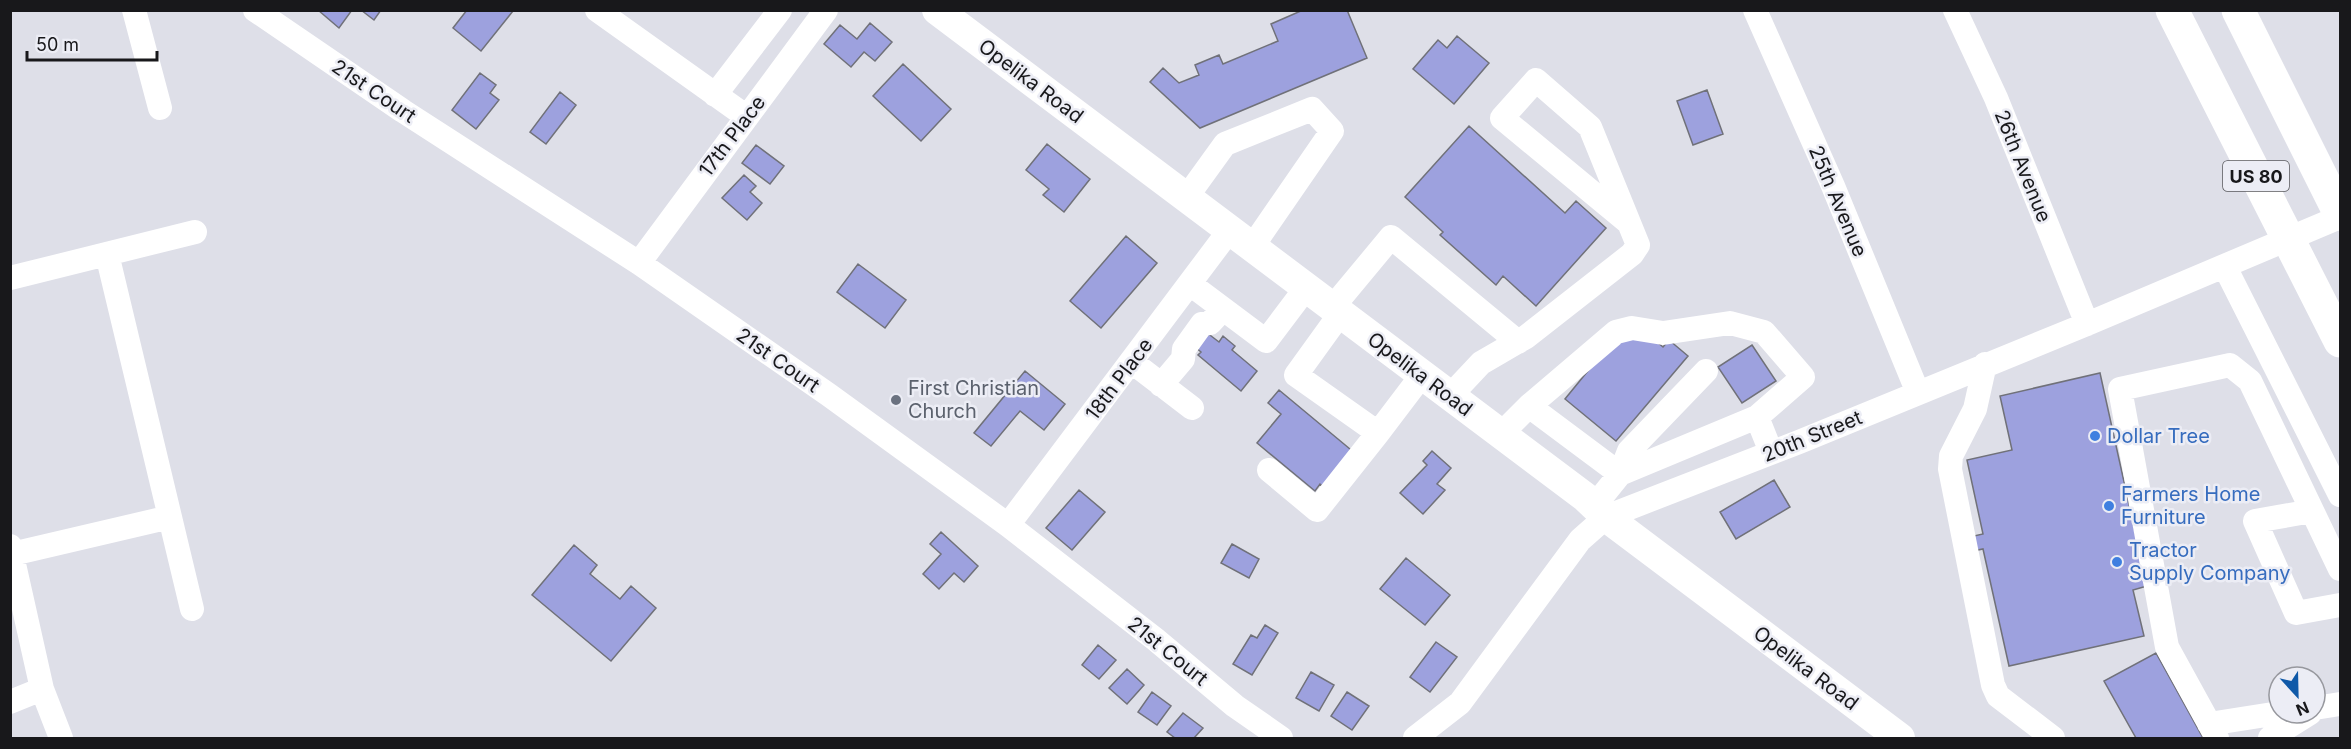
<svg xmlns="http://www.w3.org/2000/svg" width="2351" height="749" font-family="Inter,sans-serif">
	<rect width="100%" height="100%" fill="#dedfe8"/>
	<!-- building -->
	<path fill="#9da1de" stroke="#707179" stroke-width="1.5" d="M 318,10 L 352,10 L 339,28 Z
		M 361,10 L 381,10 L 374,20 Z
		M 467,10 L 513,10 L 513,11 L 481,51 L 453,28 Z
		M 1303,10 L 1347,10 L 1367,58 L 1200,128 L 1150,82 L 1163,68 L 1179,83 L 1199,75 L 1195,65 L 1219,55 L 1223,64 L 1278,41 L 1271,24 Z
		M 870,23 L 892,42 L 875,61 L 864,52 L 851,67 L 824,44 L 840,25 L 857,39 Z
		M 1457,36 L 1489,63 L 1454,104 L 1413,69 L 1438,40 L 1447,48 Z
		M 903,64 L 951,109 L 921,141 L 873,96 Z
		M 480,73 L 496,85 L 490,93 L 499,100 L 476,129 L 452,110 Z
		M 1707,90 L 1723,134 L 1693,145 L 1677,101 Z
		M 560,92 L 576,105 L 546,144 L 530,132 Z
		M 1469,126 L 1565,213 L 1576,201 L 1606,228 L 1536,306 L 1503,276 L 1496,285 L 1440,235 L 1443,232 L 1405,197 Z
		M 1047,144 L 1090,179 L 1064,212 L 1043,195 L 1049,189 L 1026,170 Z
		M 756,145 L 784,166 L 770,184 L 742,163 Z
		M 744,175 L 756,186 L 750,192 L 762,203 L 747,220 L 722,198 Z
		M 1126,236 L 1157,263 L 1101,328 L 1070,301 Z
		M 858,264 L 906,300 L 885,328 L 837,292 Z
		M 1202,329 L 1219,342 L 1223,336 L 1235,346 L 1232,350 L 1257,371 L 1241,391 L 1198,355 L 1201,352 L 1190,343 Z
		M 1650,336 L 1663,347 L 1669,340 L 1688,356 L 1616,441 L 1565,399 L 1614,339 Z
		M 1752,345 L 1776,381 L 1742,403 L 1718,367 Z
		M 1025,371 L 1065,404 L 1044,430 L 1020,411 L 991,446 L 974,433 Z
		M 2100,373 L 2147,586 L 2133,590 L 2144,636 L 2009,666 L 1983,549 L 1968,552 L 1965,538 L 1983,534 L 1967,460 L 2012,450 L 2000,396 Z
		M 1279,390 L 1356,454 L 1326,489 L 1320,484 L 1315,491 L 1257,443 L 1281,414 L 1268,403 Z
		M 1432,451 L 1451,468 L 1437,484 L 1445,490 L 1423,514 L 1400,493 L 1427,465 L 1423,461 Z
		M 1774,480 L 1790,507 L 1736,539 L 1720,512 Z
		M 1079,490 L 1105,512 L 1072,550 L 1046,528 Z
		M 941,532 L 978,566 L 964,582 L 954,573 L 939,589 L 923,574 L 941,554 L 930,544 Z
		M 1232,544 L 1259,559 L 1249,578 L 1221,563 Z
		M 574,545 L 597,565 L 590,574 L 620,599 L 631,586 L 656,608 L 611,661 L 532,595 Z
		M 1406,558 L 1450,595 L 1425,625 L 1380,589 Z
		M 1265,625 L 1278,633 L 1252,675 L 1233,664 L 1251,635 L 1257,638 Z
		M 1436,642 L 1457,657 L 1430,692 L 1410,677 Z
		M 1098,645 L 1116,660 L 1099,679 L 1082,665 Z
		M 2156,653 L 2203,738 L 2136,738 L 2104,681 Z
		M 1127,669 L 1144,685 L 1127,704 L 1109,688 Z
		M 1311,672 L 1334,685 L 1319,711 L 1296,698 Z
		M 1152,692 L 1171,706 L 1157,725 L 1138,712 Z
		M 1347,692 L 1369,706 L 1352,730 L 1331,716 Z
		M 1183,713 L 1203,728 L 1194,738 L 1175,738 L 1167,732 Z"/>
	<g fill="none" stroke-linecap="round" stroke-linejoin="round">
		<!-- minor -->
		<path stroke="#fff" stroke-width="24" d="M 134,10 L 160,108
			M 255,10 L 403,111 L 639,263 L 829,395 L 1008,525 L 1155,639 L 1235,706 L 1281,738
			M 597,10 L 747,117
			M 1755,10 L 1833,186 L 1918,393
			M 1955,10 L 1996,98 L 2087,324
			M 715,95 L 780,10
			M 1186,198 L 1225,144 L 1312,109 L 1332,131 L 1252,247
			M 107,254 L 192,609
			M 639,263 L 826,10
			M 2225,267 L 2340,495
			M 10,278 L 195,232
			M 1190,284 L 1266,341 L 1306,288
			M 1332,308 L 1391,237 L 1518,342
			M 1340,314 L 1296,375 L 1378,433 L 1422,375
			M 1132,362 L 1192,408
			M 1985,364 L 1975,409 L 1951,456 L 1950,469 L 1993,685 L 1998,696 L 2053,738
			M 1161,385 L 1183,359 L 1184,349 L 1202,324 L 1210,323 L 1223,309
			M 1450,396 L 1481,363 L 1526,337 L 1632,254 L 1638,245 L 1590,127 L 1536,80 L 1502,118 L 1629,223
			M 1529,406 L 1616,332 L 1632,328 L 1663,333 L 1730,323 L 1764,332 L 1803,377 L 1757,417
			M 1501,434 L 1529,406 L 1620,474 L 1629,451 L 1706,371
			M 1269,470 L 1317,510 L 1378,433
			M 1595,505 L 1620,474 L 1757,417 L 1771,452
			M 2312,511 L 2255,521 L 2296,613 L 2340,605
			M 1008,525 L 1229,231
			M 10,546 L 42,689 L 61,738
			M 12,554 L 170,517
			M 10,702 L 42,689
			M 2315,708 L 2340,704
			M 2209,724 L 2279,713
			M 1415,738 L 1460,703 L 1580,540 L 1606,517 L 1799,442 L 2087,324 L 2340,217
			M 2217,738 L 2167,647 L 2120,389 L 2230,365 L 2250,381 L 2340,569
			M 2270,738 L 2310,713"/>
		<!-- major -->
		<path stroke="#fff" stroke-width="30" d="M 937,10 L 1585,497 L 1606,517 L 1900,738"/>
		<!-- highway -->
		<path stroke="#fff" stroke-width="33" d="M 2172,10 L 2340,341
			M 2238,10 L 2340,214"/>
	</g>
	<!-- markers -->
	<circle fill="#6b7280" stroke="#ecedf5" stroke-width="2" cx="896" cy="400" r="6"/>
	<g fill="#3f7fe0" stroke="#ecedf5" stroke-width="2">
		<circle cx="2095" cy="436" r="6"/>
		<circle cx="2109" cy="506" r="6"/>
		<circle cx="2117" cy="562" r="6"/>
	</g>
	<g text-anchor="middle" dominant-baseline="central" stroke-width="5" stroke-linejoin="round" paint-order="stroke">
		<!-- shield labels -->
		<rect fill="#ecedf5" stroke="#58585c" stroke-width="1.5" x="2223" y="161" width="66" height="30" rx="4.5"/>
		<g font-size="18" font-weight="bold" fill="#18181b">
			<text x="2256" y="176">US 80</text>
		</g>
		<!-- street labels -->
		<g font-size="20" fill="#18181b" stroke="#ecedf5">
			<text transform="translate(1031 81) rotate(37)">Opelika Road</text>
			<text transform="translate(374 91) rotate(34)">21st Court</text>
			<text transform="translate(732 136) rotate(-53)">17th Place</text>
			<text transform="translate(2023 166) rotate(68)">26th Avenue</text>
			<text transform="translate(1838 201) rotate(67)">25th Avenue</text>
			<text transform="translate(778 360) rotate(35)">21st Court</text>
			<text transform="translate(1420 374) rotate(37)">Opelika Road</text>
			<text transform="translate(1119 379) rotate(-53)">18th Place</text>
			<text transform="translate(1812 436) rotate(-22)">20th Street</text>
			<text transform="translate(1168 651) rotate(39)">21st Court</text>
			<text transform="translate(1806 668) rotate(37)">Opelika Road</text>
		</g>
		<!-- worship labels -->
		<g font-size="20" fill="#5b616d" stroke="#ecedf5" text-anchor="start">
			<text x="908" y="388">First Christian<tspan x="908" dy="23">Church</tspan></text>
		</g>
		<!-- shop labels -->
		<g font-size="20" fill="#366cbe" stroke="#ecedf5" text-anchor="start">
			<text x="2107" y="436">Dollar Tree</text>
			<text x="2121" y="494">Farmers Home<tspan x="2121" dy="23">Furniture</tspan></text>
			<text x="2129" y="550">Tractor<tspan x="2129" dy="23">Supply Company</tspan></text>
		</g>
	</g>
	<!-- border -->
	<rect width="2351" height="749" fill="none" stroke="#18181b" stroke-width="24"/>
	<!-- north arrow -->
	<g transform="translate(2297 695) rotate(158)"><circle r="28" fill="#ecedf5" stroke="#97989e" stroke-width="1.5"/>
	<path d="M0-4.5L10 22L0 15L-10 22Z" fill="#0f59a8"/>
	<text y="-9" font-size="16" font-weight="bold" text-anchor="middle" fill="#18181b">N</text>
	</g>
	<!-- scale -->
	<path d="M27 51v9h130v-9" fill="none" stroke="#18181b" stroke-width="3"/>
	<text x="36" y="51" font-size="18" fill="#18181b" stroke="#ecedf5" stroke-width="4.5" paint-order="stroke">50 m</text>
</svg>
